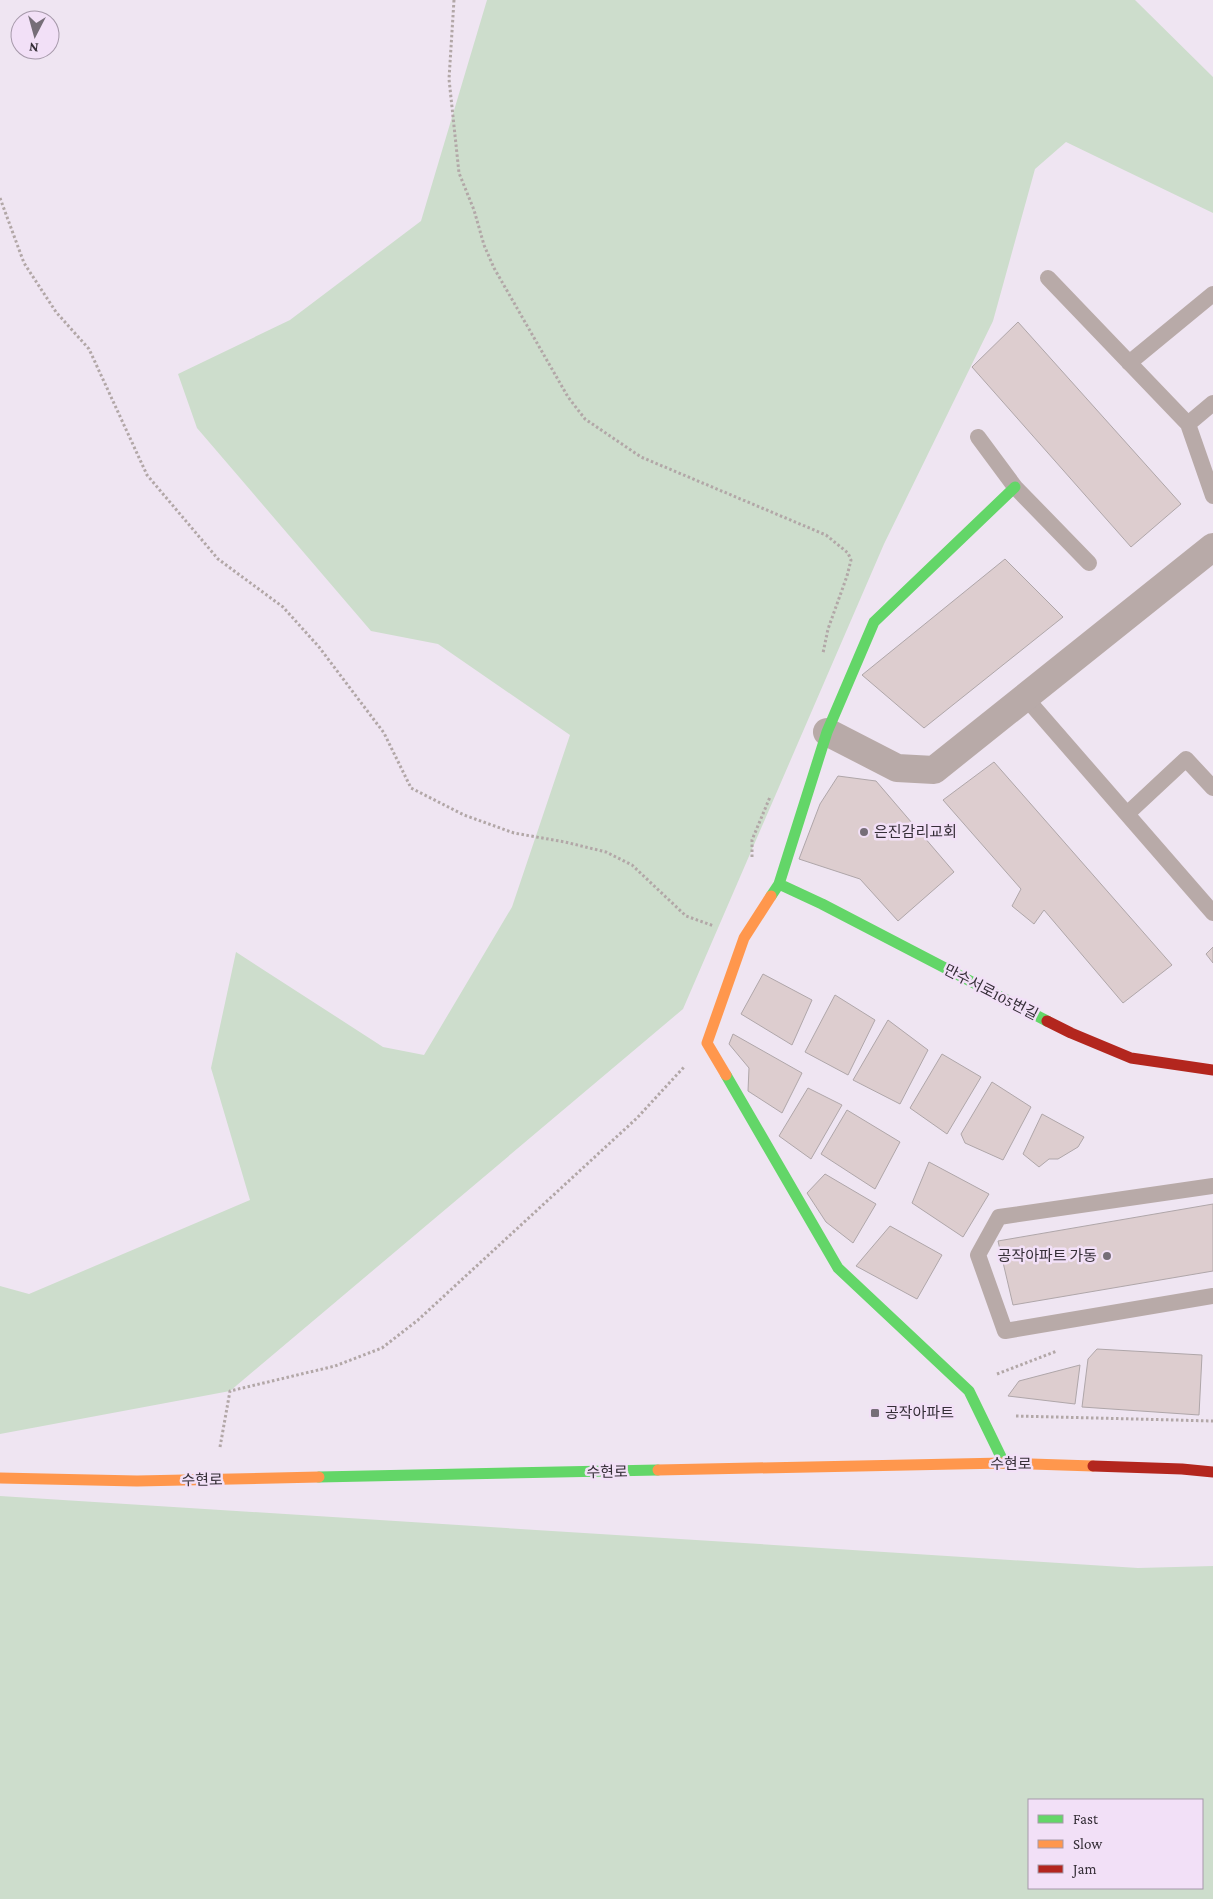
<svg xmlns="http://www.w3.org/2000/svg" width="1213" height="1899" font-family="'Crimson Pro','Noto Sans KR',serif">
	<rect width="100%" height="100%" fill="#efe5f2"/>
	<!-- green -->
	<path fill="#cdddcc" fill-rule="evenodd" d="M 487,0 L 1135,0 L 1213,77 L 1213,213 L 1066,142 L 1035,169 L 993,321 L 884,544 L 683,1009 L 230,1391 L 0,1434 L 0,1286 L 29,1294 L 250,1200 L 211,1068 L 236,952 L 383,1047 L 424,1055 L 512,907 L 570,735 L 438,644 L 371,631 L 197,428 L 178,374 L 290,320 L 421,221 Z
		M 0,1496 L 1138,1568 L 1213,1566 L 1213,1899 L 0,1899 ZM 1029,1800 L 1202,1800 L 1202,1888 L 1029,1888 Z"/>
	<!-- building -->
	<path fill="#ddcdcf" stroke="#afa6a9" d="M 1018,322 L 1181,504 L 1131,547 L 972,367 Z
		M 1005,559 L 1063,617 L 924,728 L 862,675 Z
		M 994,762 L 1172,965 L 1123,1003 L 1044,910 L 1034,924 L 1012,906 L 1021,889 L 943,800 Z
		M 838,776 L 876,781 L 954,872 L 898,921 L 860,879 L 799,859 L 820,804 Z
		M 1213,947 L 1213,963 L 1206,954 Z
		M 763,974 L 812,1000 L 792,1045 L 741,1014 Z
		M 835,995 L 875,1020 L 848,1075 L 805,1052 Z
		M 888,1020 L 928,1050 L 900,1104 L 853,1080 Z
		M 733,1034 L 802,1073 L 782,1113 L 748,1091 L 749,1068 L 729,1044 Z
		M 942,1054 L 981,1077 L 947,1134 L 910,1108 Z
		M 992,1082 L 1031,1107 L 1003,1160 L 965,1143 L 961,1134 Z
		M 808,1088 L 842,1105 L 811,1159 L 779,1136 Z
		M 847,1110 L 900,1142 L 875,1189 L 821,1154 Z
		M 1042,1114 L 1084,1137 L 1078,1147 L 1058,1159 L 1049,1159 L 1039,1167 L 1023,1154 Z
		M 929,1162 L 989,1194 L 963,1237 L 912,1203 Z
		M 825,1174 L 876,1204 L 853,1243 L 826,1222 L 807,1193 Z
		M 1213,1204 L 1213,1271 L 1013,1305 L 998,1241 Z
		M 890,1226 L 942,1255 L 917,1299 L 856,1266 Z
		M 1097,1349 L 1202,1355 L 1199,1415 L 1082,1407 L 1088,1359 Z
		M 1080,1365 L 1075,1404 L 1008,1396 L 1019,1381 Z"/>
	<g fill="none" stroke-linecap="round" stroke-linejoin="round">
		<!-- path -->
		<path stroke="#b2a7a7" stroke-width="3" stroke-dasharray="2.5 2.5" stroke-linecap="butt" d="M 454,0 L 449,79 L 459,173 L 474,210 L 484,245 L 494,268 L 568,397 L 585,419 L 641,457 L 826,535 L 848,553 L 851,560 L 847,576 L 828,629 L 823,653
			M 0,198 L 24,263 L 56,312 L 89,349 L 147,475 L 218,559 L 283,607 L 319,647 L 384,733 L 411,788 L 464,815 L 514,833 L 565,842 L 606,852 L 632,865 L 686,916 L 714,926
			M 752,857 L 752,840 L 770,797
			M 997,1374 L 1057,1351
			M 1016,1416 L 1213,1421
			M 220,1447 L 230,1391 L 335,1366 L 382,1348 L 418,1320 L 637,1118 L 684,1067"/>
		<!-- lane -->
		<path stroke="#b8aaa8" stroke-width="16" d="M 1048,278 L 1188,424 L 1213,496
			M 1129,363 L 1213,294
			M 1188,424 L 1213,403
			M 978,437 L 1015,487 L 1089,563
			M 1025,697 L 1213,913
			M 1127,814 L 1186,759 L 1213,788
			M 1213,1186 L 999,1217 L 978,1255 L 1005,1331 L 1213,1296"/>
		<!-- street -->
		<path stroke="#b8aaa8" stroke-width="28" d="M 827,732 L 897,768 L 934,770 L 1213,547"/>
		<!-- fast -->
		<path stroke="#63d668" stroke-width="11" d="M 779,884 L 822,904 L 1047,1021
			M 771,896 L 779,884 L 827,732 L 874,622 L 1015,487
			M 726,1075 L 838,1268 L 969,1391 L 1004,1463
			M 319,1477 L 658,1470"/>
		<!-- slow -->
		<path stroke="#ff974d" stroke-width="11" d="M 726,1075 L 707,1043 L 744,938 L 771,896
			M 658,1470 L 1004,1463 L 1093,1466
			M 0,1478 L 137,1481 L 319,1477"/>
		<!-- jam -->
		<path stroke="#b3261e" stroke-width="11" d="M 1047,1021 L 1071,1033 L 1131,1058 L 1213,1070
			M 1093,1466 L 1182,1469 L 1213,1472"/>
	</g>
	<!-- markers -->
	<g fill="#766e78" stroke="#f2e0f7" stroke-width="2">
		<circle cx="864" cy="832" r="5"/>
		<circle cx="1107" cy="1256" r="5"/>
		<rect x="870" y="1408" width="10" height="10" rx="2.5"/>
	</g>
	<g text-anchor="middle" dominant-baseline="central" stroke-width="5" stroke-linejoin="round" paint-order="stroke">
		<!-- poi labels -->
		<g font-size="15" fill="#352e37" stroke="#f2e0f7" text-anchor="start">
			<text x="874" y="832">은진감리교회</text>
			<text x="1097" y="1256" text-anchor="end">공작아파트 가동</text>
			<text x="885" y="1413">공작아파트</text>
		</g>
		<!-- street labels -->
		<g font-size="15" fill="#352e37" stroke="#f2e0f7">
			<text transform="translate(991 992) rotate(27)">만수서로105번길</text>
			<text x="1011" y="1464">수현로</text>
			<text transform="translate(607 1472) rotate(-1)">수현로</text>
			<text transform="translate(202 1480) rotate(-1)">수현로</text>
		</g>
	</g>
	<!-- legend -->
	<rect x="1028" y="1799" width="175" height="90" fill="#f2e0f7" stroke="#a699aa"/>
	<rect x="1038" y="1815" width="25" height="8" fill="#63d668" stroke="#a699aa"/>
	<text x="1073" y="1824" font-size="15" fill="#352e37">Fast</text>
	<rect x="1038" y="1840" width="25" height="8" fill="#ff974d" stroke="#a699aa"/>
	<text x="1073" y="1849" font-size="15" fill="#352e37">Slow</text>
	<rect x="1038" y="1865" width="25" height="8" fill="#b3261e" stroke="#a699aa"/>
	<text x="1073" y="1874" font-size="15" fill="#352e37">Jam</text>
	<!-- north arrow -->
	<g transform="translate(35 35) rotate(186)"><circle r="24" fill="#f2e0f7" stroke="#a699aa"/>
	<path d="M0-4L9 19L0 12L-9 19Z" fill="#766e78"/>
	<text y="-8" font-size="14" font-weight="bold" text-anchor="middle" fill="#352e37">N</text>
	</g>
</svg>
